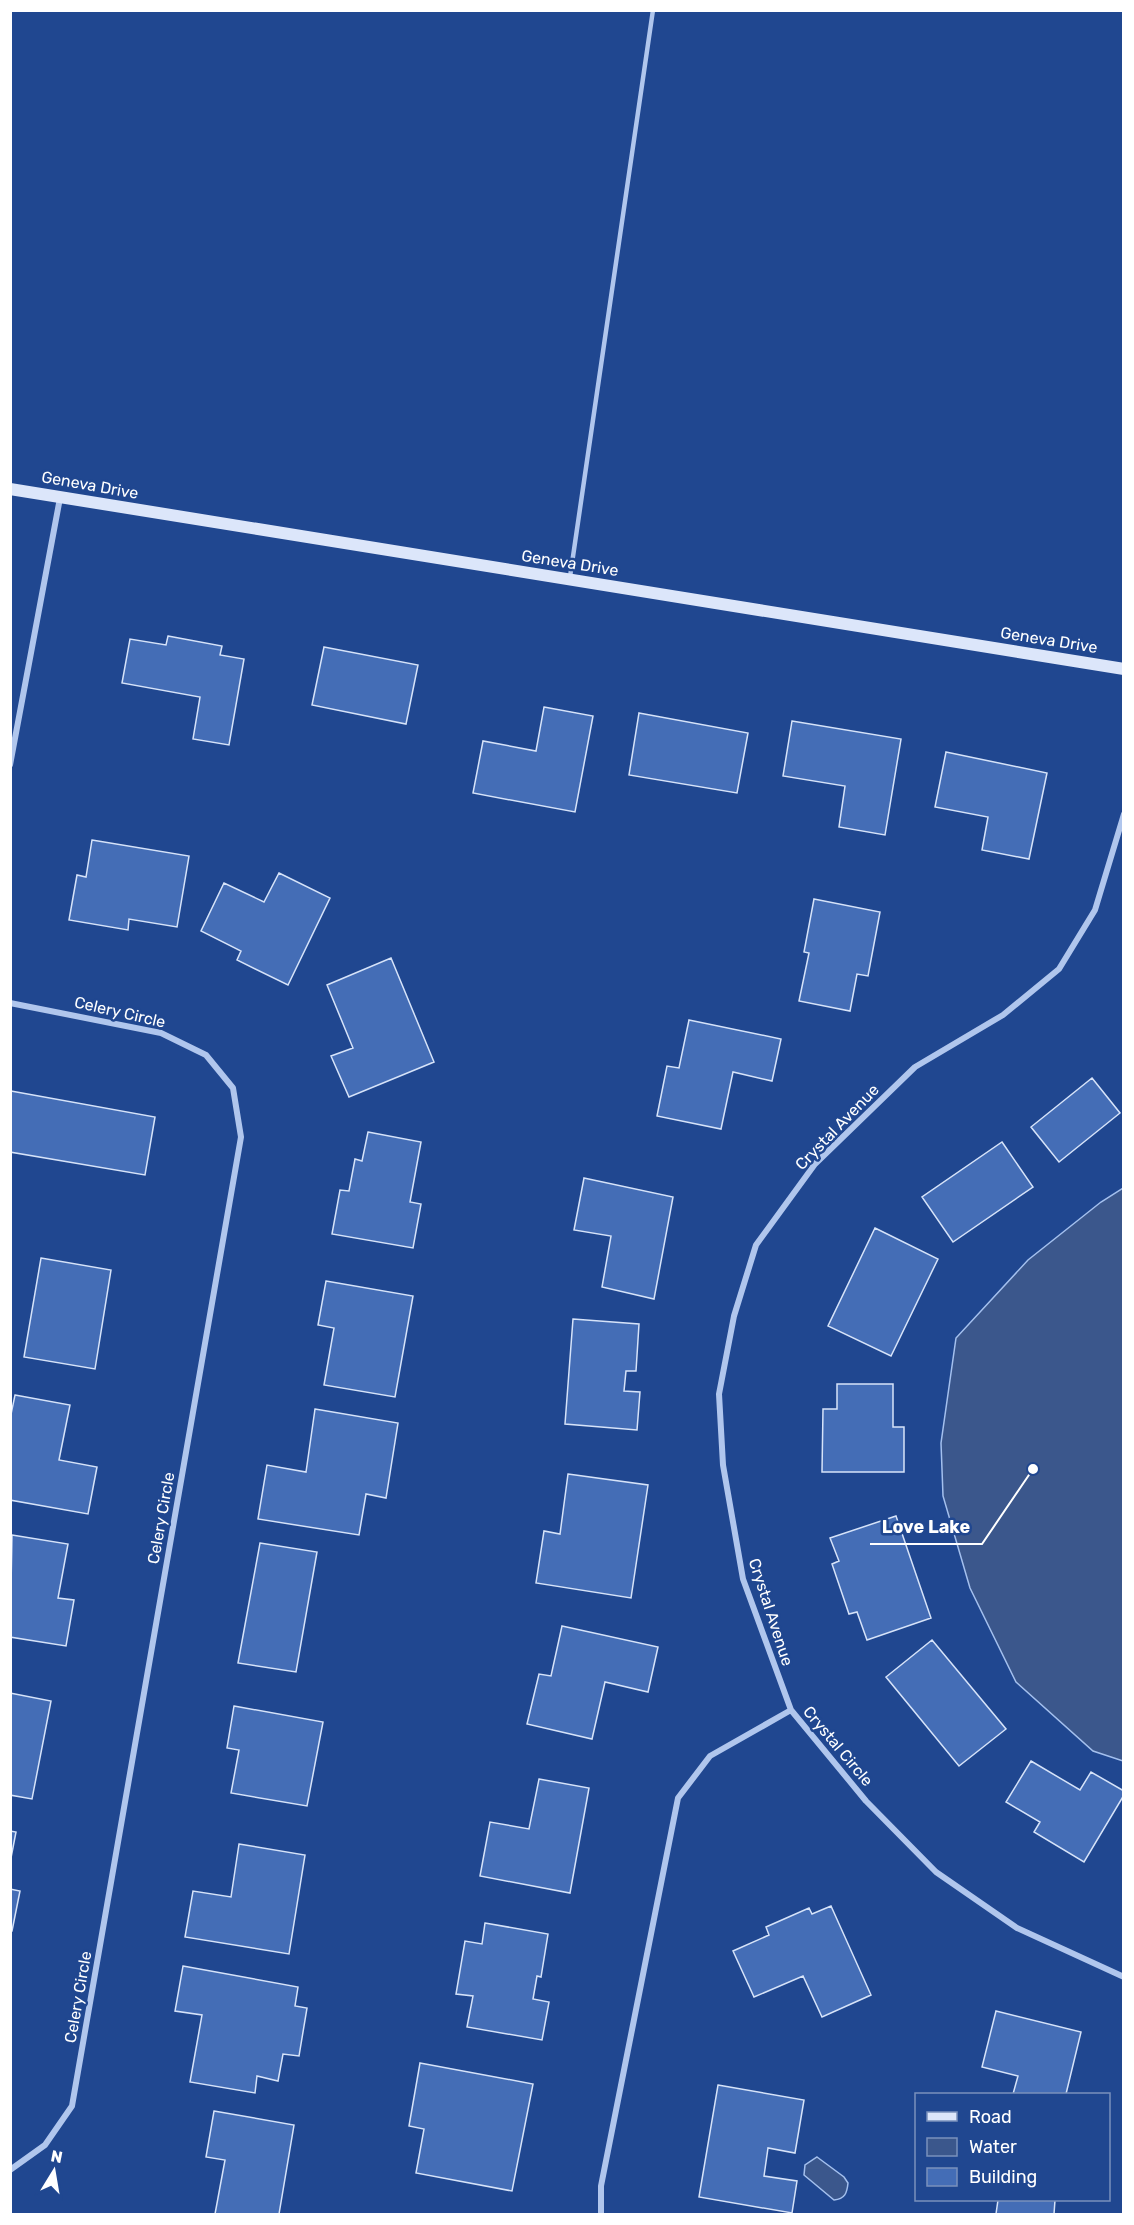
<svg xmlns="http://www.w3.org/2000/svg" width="1134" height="2225" font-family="Rubik,sans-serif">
	<rect width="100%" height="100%" fill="#204790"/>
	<!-- water -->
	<path fill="#3b578c" stroke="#a4c0ee" stroke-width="1.5" d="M 1123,1188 L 1123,1761 L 1093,1751 L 1016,1682 L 970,1588 L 943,1496 L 941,1443 L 956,1338 L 1028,1260 L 1101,1202 Z
		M 817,2157 L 844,2177 L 848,2183 C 847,2193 845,2199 834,2200 L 804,2175 L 805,2165 Z"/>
	<!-- building -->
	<path fill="#446db6" stroke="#d6e3f9" stroke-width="1.5" d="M 168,636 L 222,646 L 220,655 L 244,659 L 229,745 L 193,739 L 200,697 L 122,683 L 130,639 L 166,645 Z
		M 324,647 L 418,665 L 406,724 L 312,705 Z
		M 544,707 L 593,716 L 575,812 L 473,793 L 483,741 L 536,751 Z
		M 639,713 L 748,733 L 737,793 L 629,775 Z
		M 792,721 L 901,739 L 885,835 L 839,827 L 845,786 L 783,776 Z
		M 946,752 L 1047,773 L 1029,859 L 982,850 L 988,817 L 935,807 Z
		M 92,840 L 189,856 L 177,927 L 129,919 L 128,930 L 69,920 L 77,875 L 86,877 Z
		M 279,873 L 330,898 L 288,985 L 237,960 L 241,951 L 201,931 L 224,883 L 264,902 Z
		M 814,899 L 880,912 L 868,976 L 857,974 L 850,1011 L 799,1001 L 809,953 L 804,952 Z
		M 391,958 L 434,1062 L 349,1097 L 331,1056 L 353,1048 L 327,985 Z
		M 689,1020 L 781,1039 L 772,1081 L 733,1072 L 721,1129 L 657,1116 L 667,1066 L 679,1068 Z
		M 1092,1078 L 1120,1113 L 1059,1162 L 1031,1127 Z
		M 11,1091 L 155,1117 L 145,1175 L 10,1152 Z
		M 368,1132 L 421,1142 L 410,1202 L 421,1204 L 413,1248 L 332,1234 L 340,1190 L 349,1191 L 355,1159 L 362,1161 Z
		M 1002,1142 L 1033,1187 L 953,1242 L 922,1197 Z
		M 584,1178 L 673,1197 L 654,1299 L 602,1287 L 611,1236 L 574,1230 Z
		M 875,1228 L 938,1259 L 891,1356 L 828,1326 Z
		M 41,1258 L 111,1270 L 95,1369 L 24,1357 Z
		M 326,1281 L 413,1296 L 395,1397 L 324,1385 L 334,1328 L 318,1325 Z
		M 573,1319 L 639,1324 L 636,1371 L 626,1371 L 624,1391 L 640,1392 L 637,1430 L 565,1424 Z
		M 837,1384 L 893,1384 L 893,1427 L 904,1427 L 904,1472 L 822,1472 L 823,1409 L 837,1409 Z
		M 15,1395 L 70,1405 L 59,1460 L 97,1467 L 88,1514 L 10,1500 L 10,1419 Z
		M 315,1409 L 398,1423 L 386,1498 L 366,1494 L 359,1535 L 258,1519 L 267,1465 L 306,1472 Z
		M 568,1474 L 648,1485 L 631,1598 L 536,1583 L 544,1531 L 560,1534 Z
		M 896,1516 L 931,1618 L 867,1640 L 857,1612 L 849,1614 L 832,1564 L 839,1561 L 830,1538 Z
		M 12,1535 L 68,1544 L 58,1598 L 74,1600 L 66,1646 L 10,1637 Z
		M 260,1543 L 317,1552 L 296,1672 L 238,1663 Z
		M 562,1626 L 658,1647 L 648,1692 L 605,1682 L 592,1739 L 527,1724 L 539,1674 L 551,1676 Z
		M 932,1640 L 1006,1729 L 959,1766 L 886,1677 Z
		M 10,1693 L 51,1701 L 32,1799 L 10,1795 Z
		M 234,1706 L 323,1722 L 307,1806 L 231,1793 L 239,1750 L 227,1748 Z
		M 1031,1761 L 1080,1790 L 1091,1772 L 1124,1791 L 1124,1795 L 1084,1862 L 1034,1832 L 1040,1822 L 1006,1802 Z
		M 539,1779 L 589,1788 L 570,1893 L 480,1876 L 490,1822 L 529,1829 Z
		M 10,1831 L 16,1832 L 10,1863 Z
		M 239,1844 L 305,1855 L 289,1954 L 185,1937 L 193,1891 L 231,1897 Z
		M 10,1889 L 20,1891 L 12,1931 L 10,1931 Z
		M 831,1906 L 871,1995 L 822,2017 L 803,1976 L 754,1997 L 733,1951 L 769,1935 L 766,1927 L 809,1908 L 812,1914 Z
		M 485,1923 L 548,1934 L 541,1977 L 537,1976 L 533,1999 L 549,2002 L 542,2040 L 467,2027 L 473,1996 L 456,1994 L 465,1941 L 482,1944 Z
		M 183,1966 L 298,1987 L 295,2006 L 307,2008 L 299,2056 L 283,2054 L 278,2081 L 257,2076 L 255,2093 L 190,2082 L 202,2015 L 175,2011 Z
		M 996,2011 L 1081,2032 L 1066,2094 L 1013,2094 L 1018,2076 L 982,2067 Z
		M 420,2063 L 533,2084 L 512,2191 L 416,2173 L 424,2129 L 409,2126 Z
		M 718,2085 L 804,2100 L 795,2153 L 768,2148 L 764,2176 L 797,2181 L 792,2213 L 699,2197 Z
		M 214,2111 L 294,2125 L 279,2214 L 215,2214 L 225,2160 L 206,2157 Z
		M 998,2200 L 1055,2200 L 1054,2214 L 996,2214 Z"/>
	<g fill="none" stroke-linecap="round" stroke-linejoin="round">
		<!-- service -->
		<path stroke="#b0c6ed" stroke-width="4.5" d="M 570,577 L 653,10"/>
		<!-- minor -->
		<path stroke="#b0c6ed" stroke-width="6" d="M 10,765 L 60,498
			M 10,1003 L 161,1033 L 206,1055 L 233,1088 L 241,1137 L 72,2106 L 45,2145 L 10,2170
			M 791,1710 L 743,1579 L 723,1465 L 719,1394 L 734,1316 L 756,1245 L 815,1164 L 915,1067 L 1003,1015 L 1059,969 L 1095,910 L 1124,814
			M 601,2214 L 601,2186 L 678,1798 L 710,1756 L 791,1710 L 866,1801 L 936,1872 L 1017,1928 L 1124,1977"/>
		<!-- secondary -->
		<path stroke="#dce6fa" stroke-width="12" d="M 10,489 L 1124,669"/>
	</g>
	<g text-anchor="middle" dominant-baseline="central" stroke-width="5" stroke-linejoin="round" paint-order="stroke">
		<!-- street labels -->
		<g font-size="16" fill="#fff" stroke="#204790">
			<text transform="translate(90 485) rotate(10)">Geneva Drive</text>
			<text transform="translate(570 563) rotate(9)">Geneva Drive</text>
			<text transform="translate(1049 640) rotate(9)">Geneva Drive</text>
			<text transform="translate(120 1012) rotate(13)">Celery Circle</text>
			<text transform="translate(837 1127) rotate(-46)">Crystal Avenue</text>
			<text transform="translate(161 1518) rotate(-80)">Celery Circle</text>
			<text transform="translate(771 1612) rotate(72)">Crystal Avenue</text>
			<text transform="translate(838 1746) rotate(50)">Crystal Circle</text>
			<text transform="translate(78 1997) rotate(-80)">Celery Circle</text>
		</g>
	</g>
	<!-- callouts -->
	<path fill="none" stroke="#fff" stroke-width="2" d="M1033 1469L982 1544H870"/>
	<circle fill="#fff" stroke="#204790" stroke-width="2" cx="1033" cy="1469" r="6"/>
	<g font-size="18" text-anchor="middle" font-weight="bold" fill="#fff" stroke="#204790" stroke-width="5" stroke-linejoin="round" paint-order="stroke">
		<text x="926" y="1533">Love Lake</text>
	</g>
	<!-- border -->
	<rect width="1134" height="2225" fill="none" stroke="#ffffff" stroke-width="24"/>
	<!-- legend -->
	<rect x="915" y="2093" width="195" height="108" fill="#204790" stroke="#7991bc" stroke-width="1.5"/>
	<rect x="927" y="2112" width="30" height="9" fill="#dce6fa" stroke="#7991bc" stroke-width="1.5"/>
	<text x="969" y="2123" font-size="18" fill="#ffffff">Road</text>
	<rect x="927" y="2138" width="30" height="18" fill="#3b578c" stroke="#7991bc" stroke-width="1.5"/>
	<text x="969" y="2153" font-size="18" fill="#ffffff">Water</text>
	<rect x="927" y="2168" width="30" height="18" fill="#446db6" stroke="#7991bc" stroke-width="1.5"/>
	<text x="969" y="2183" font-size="18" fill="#ffffff">Building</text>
	<!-- north arrow -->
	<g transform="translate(54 2171) rotate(11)" stroke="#204790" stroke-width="4.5" paint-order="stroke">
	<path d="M0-4.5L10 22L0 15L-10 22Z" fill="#ffffff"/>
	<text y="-9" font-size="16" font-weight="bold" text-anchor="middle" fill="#ffffff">N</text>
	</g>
</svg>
